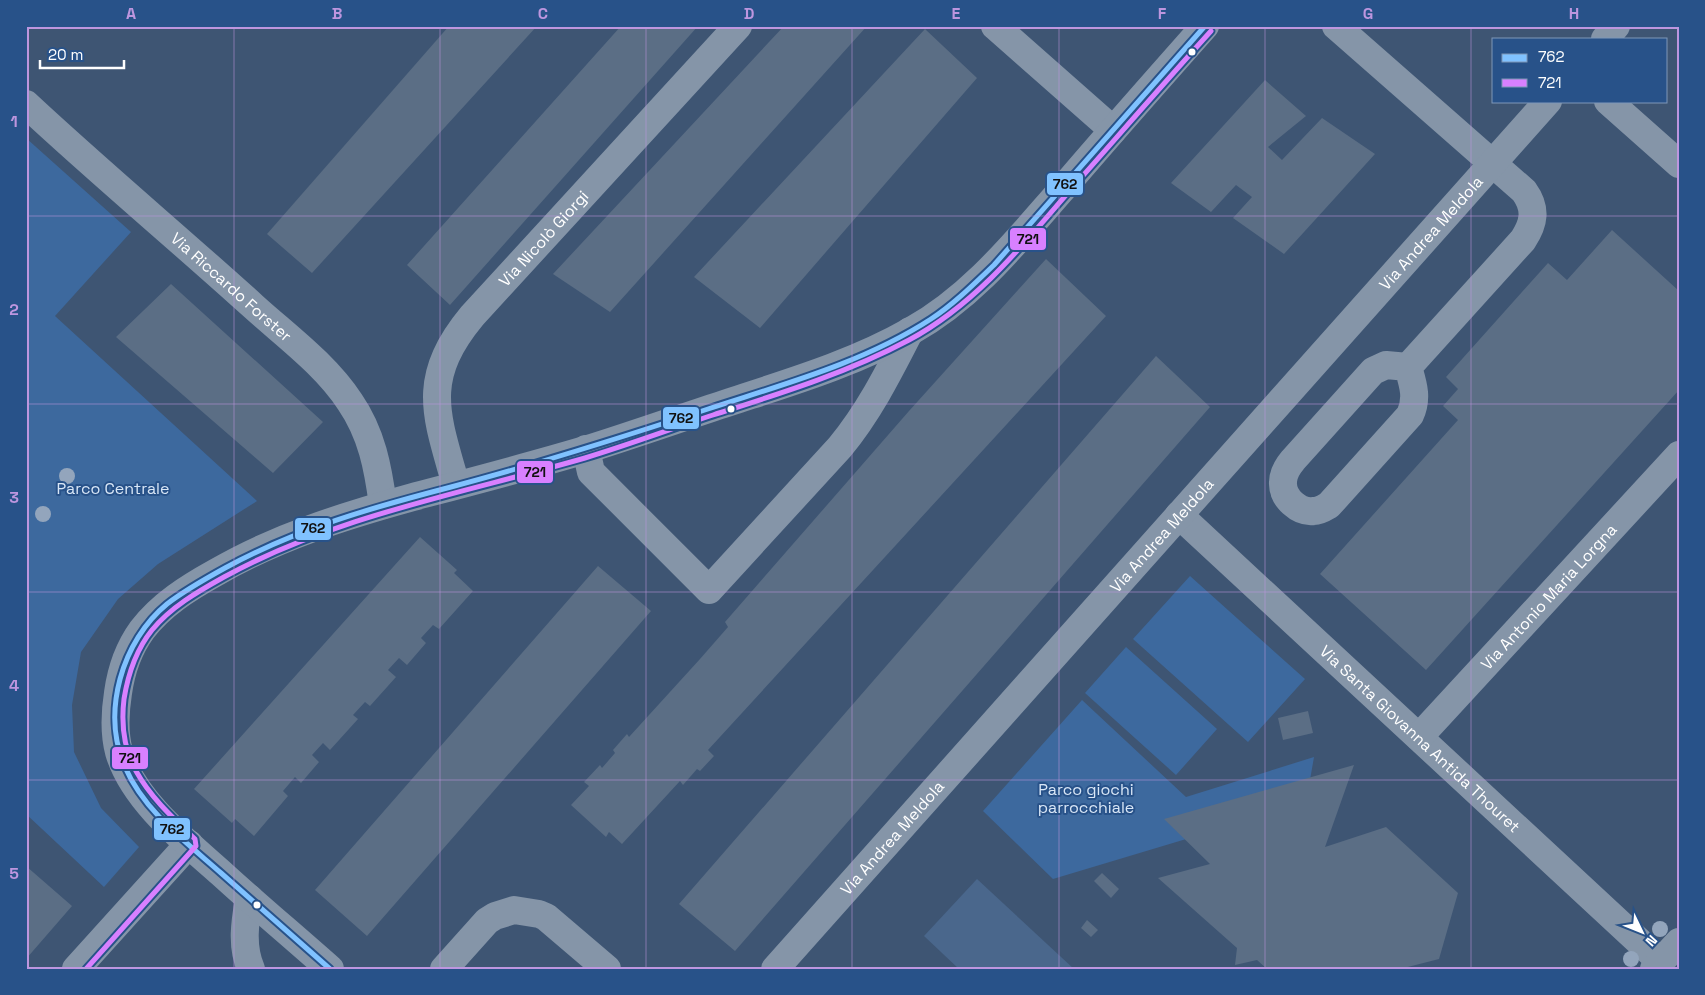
<svg xmlns="http://www.w3.org/2000/svg" width="1705" height="995" font-family="'Space Grotesk',sans-serif">
	<rect width="100%" height="100%" fill="#3e5573"/>
	<!-- green -->
	<path fill="#3d699e" d="M 26,138 L 131,232 L 55,316 L 257,501 L 158,564 L 118,599 L 81,652 L 72,705 L 74,752 L 101,808 L 139,847 L 104,887 L 26,814 Z
		M 1190,576 L 1305,679 L 1248,742 L 1133,639 Z
		M 1126,647 L 1217,729 L 1176,775 L 1085,693 Z
		M 1082,700 L 1186,797 L 1314,757 L 1306,803 L 1053,879 L 983,811 Z"/>
	<!-- water -->
	<path fill="#4a678c" d="M 977,879 L 1074,969 L 959,969 L 924,936 Z"/>
	<!-- building -->
	<path fill="#5b6e85" d="M 449,26 L 537,26 L 312,273 L 267,234 Z
		M 621,26 L 698,26 L 450,305 L 407,265 Z
		M 784,26 L 867,26 L 610,312 L 553,274 Z
		M 925,29 L 977,78 L 760,328 L 694,277 Z
		M 1265,80 L 1306,116 L 1268,147 L 1282,160 L 1322,118 L 1375,154 L 1284,254 L 1233,218 L 1252,197 L 1236,185 L 1211,212 L 1171,183 Z
		M 1612,230 L 1679,291 L 1679,390 L 1426,670 L 1320,574 L 1458,420 L 1443,406 L 1458,389 L 1446,377 L 1548,263 L 1567,280 Z
		M 1046,259 L 1106,316 L 708,750 L 714,756 L 700,771 L 697,769 L 683,785 L 680,781 L 622,844 L 609,832 L 606,837 L 571,805 L 589,786 L 584,782 L 600,765 L 602,768 L 615,753 L 613,750 L 627,734 L 629,737 L 700,659 L 728,627 L 725,622 L 909,411 Z
		M 171,284 L 323,422 L 273,473 L 116,337 Z
		M 1156,356 L 1210,407 L 735,951 L 679,904 Z
		M 420,537 L 457,570 L 454,573 L 473,591 L 439,629 L 433,625 L 421,638 L 426,643 L 407,665 L 399,658 L 388,670 L 396,677 L 370,706 L 365,702 L 353,715 L 358,719 L 330,750 L 323,743 L 312,755 L 319,762 L 301,783 L 295,777 L 283,791 L 288,796 L 254,836 L 235,819 L 232,823 L 194,789 Z
		M 598,566 L 651,611 L 367,936 L 315,890 Z
		M 1308,711 L 1313,733 L 1283,740 L 1278,718 Z
		M 1354,765 L 1325,847 L 1386,827 L 1458,893 L 1439,959 L 1400,969 L 1267,969 L 1257,960 L 1235,965 L 1237,948 L 1158,878 L 1210,864 L 1164,819 Z
		M 26,866 L 72,906 L 26,959 Z
		M 1102,873 L 1119,889 L 1111,898 L 1094,881 Z
		M 1087,920 L 1098,930 L 1091,937 L 1081,928 Z"/>
	<g fill="none" stroke-linecap="round" stroke-linejoin="round">
		<!-- minor -->
		<g stroke="#8595a8" stroke-width="28">
			<path d="M 995,26 L 1113,130"/>
			<path d="M 1336,26 L 1524,191 C 1537,209 1534,223 1523,240 L 1408,367 L 1386,365 L 1373,371 L 1293,460 C 1288,466 1283,474 1283,482 C 1282,498 1299,513 1314,511 C 1320,511 1324,508 1329,505 L 1410,415 C 1418,398 1413,384 1408,367"/>
			<path d="M 1605,39 L 1616,26"/>
			<path d="M 1608,101 L 1679,164"/>
			<path id="s1" d="M 26,104 C 100,173 178,238 253,306 C 286,336 325,364 350,402 C 372,434 378,468 383,505"/>
			<path d="M 586,449 L 591,472 L 709,590 L 840,447 C 869,412 889,372 910,331"/>
			<path id="s2" d="M 456,485 C 436,414 420,379 472,316 L 738,26"/>
			<path id="s3" d="M 1179,515 L 1660,961"/>
			<path id="s4" d="M 1419,737 L 1679,455"/>
			<path d="M 249,898 C 245,922 241,946 251,969"/>
			<path d="M 76,969 L 189,844"/>
			<path d="M 330,969 C 294,937 257,906 222,874 C 185,841 133,800 119,752 C 114,733 115,712 118,693 C 121,671 129,648 142,630 C 161,605 188,588 215,573 C 277,537 344,516 413,497 C 470,482 528,467 585,450 C 633,435 681,418 730,402 C 791,382 855,363 911,331 C 974,296 1018,239 1065,186 C 1111,132 1158,79 1205,26"/>
			<path d="M 444,969 L 487,921 L 495,916 L 514,910 L 539,914 L 546,917 L 607,969"/>
			<path id="s5" d="M 775,969 L 1548,101"/>
			<path d="M 1654,969 L 1679,942"/>
		</g>
		<defs>
			<path id="bus-1" d="M 330,969 C 294,937 257,905 221,873 C 186,842 144,811 125,767 C 101,712 122,641 167,604 C 185,590 205,579 225,568 C 296,529 374,507 451,487 C 538,464 623,437 708,409 C 784,384 863,363 931,319 C 954,304 974,284 994,265 L 1205,26"/>
			<path id="bus-2" d="M 86,969 L 196,846 L 195,839 C 173,818 151,798 136,771 C 124,749 121,724 124,699 C 128,674 136,650 152,630 C 171,607 197,592 224,577 C 335,516 464,493 585,458 C 628,445 671,429 713,415 C 779,394 847,373 909,340 C 976,304 1023,245 1072,188 C 1118,136 1164,83 1211,31"/>
		</defs>
		<!-- bus-1 casing -->
		<use href="#bus-1" stroke="#285289" stroke-width="9"/>
		<!-- bus-2 casing -->
		<use href="#bus-2" stroke="#285289" stroke-width="9"/>
		<!-- bus-1 -->
		<use href="#bus-1" stroke="#80c2ff" stroke-width="5"/>
		<!-- bus-2 -->
		<use href="#bus-2" stroke="#d880ff" stroke-width="5"/>
	</g>
	<!-- trees -->
	<g fill="#93a5bc">
		<circle cx="67" cy="476" r="8"/>
		<circle cx="43" cy="514" r="8"/>
		<circle cx="1660" cy="929" r="8"/>
		<circle cx="1631" cy="959" r="8"/>
	</g>
	<!-- grid -->
	<path fill="none" stroke="#bd96df" stroke-width="1" stroke-opacity="0.55" d="M 234,26 L 234,969M 440,26 L 440,969M 646,26 L 646,969M 852,26 L 852,969M 1059,26 L 1059,969M 1265,26 L 1265,969M 1471,26 L 1471,969M 26,216 L 1679,216M 26,404 L 1679,404M 26,592 L 1679,592M 26,780 L 1679,780"/>
	<!-- markers -->
	<g fill="#fff" stroke="#285289" stroke-width="2">
		<circle cx="1192" cy="52" r="4.5"/>
		<circle cx="731" cy="409" r="4.5"/>
		<circle cx="257" cy="905" r="4.5"/>
	</g>
	<g text-anchor="middle" dominant-baseline="central" stroke-width="4" stroke-linejoin="round" paint-order="stroke">
		<!-- street labels -->
		<g font-size="16" fill="#fff" stroke="#285289">
			<text stroke="none"><textPath href="#s5" startOffset="986">Via Andrea Meldola</textPath></text>
			<text stroke="none"><textPath href="#s2" startOffset="286">Via Nicolò Giorgi</textPath></text>
			<text stroke="none"><textPath href="#s1" startOffset="275">Via Riccardo Forster</textPath></text>
			<text stroke="none"><textPath href="#s5" startOffset="581">Via Andrea Meldola</textPath></text>
			<text stroke="none"><textPath href="#s4" startOffset="191">Via Antonio Maria Lorgna</textPath></text>
			<text stroke="none"><textPath href="#s3" startOffset="329">Via Santa Giovanna Antida Thouret</textPath></text>
			<text stroke="none"><textPath href="#s5" startOffset="176">Via Andrea Meldola</textPath></text>
		</g>
		<!-- park labels -->
		<g font-size="16" fill="#d9e7f7" stroke="#285289">
			<text x="113" y="488">Parco Centrale</text>
			<text x="1086" y="789">Parco giochi<tspan x="1086" dy="18">parrocchiale</tspan></text>
		</g>
	</g>
	<g stroke="#285289" stroke-width="2">
		<rect x="1046" y="172" width="38" height="24" rx="5" fill="#80c2ff"/>
		<rect x="1009" y="227" width="38" height="24" rx="5" fill="#d880ff"/>
		<rect x="662" y="406" width="38" height="24" rx="5" fill="#80c2ff"/>
		<rect x="516" y="460" width="38" height="24" rx="5" fill="#d880ff"/>
		<rect x="294" y="517" width="38" height="24" rx="5" fill="#80c2ff"/>
		<rect x="111" y="746" width="38" height="24" rx="5" fill="#d880ff"/>
		<rect x="153" y="817" width="38" height="24" rx="5" fill="#80c2ff"/>
	</g>
	<g font-size="14" text-anchor="middle" font-weight="bold" fill="#111">
		<text x="1065" y="189">762</text>
		<text x="1028" y="244">721</text>
		<text x="681" y="423">762</text>
		<text x="535" y="477">721</text>
		<text x="313" y="533">762</text>
		<text x="130" y="763">721</text>
		<text x="172" y="834">762</text>
	</g>
	<!-- border -->
	<rect width="1705" height="995" fill="none" stroke="#285289" stroke-width="55"/>
	<!-- legend -->
	<rect x="1492" y="38" width="175" height="65" fill="#285289" stroke="#7e97b8"/>
	<rect x="1502" y="54" width="25" height="8" fill="#80c2ff" stroke="#7e97b8"/>
	<text x="1538" y="62" font-size="15" fill="#ffffff">762</text>
	<rect x="1502" y="79" width="25" height="8" fill="#d880ff" stroke="#7e97b8"/>
	<text x="1538" y="88" font-size="15" fill="#ffffff">721</text>
	<!-- north arrow -->
	<g transform="translate(1642 932) rotate(133)" stroke="#285289" stroke-width="4" paint-order="stroke">
	<path d="M0-4L9 19L0 12L-9 19Z" fill="#ffffff"/>
	<text y="-8" font-size="14" font-weight="bold" text-anchor="middle" fill="#ffffff">N</text>
	</g>
	<!-- scale -->
	<path d="M40 60v8h84v-8" fill="none" stroke="#ffffff" stroke-width="2.5"/>
	<text x="48" y="60" font-size="15" fill="#ffffff" stroke="#285289" stroke-width="4" paint-order="stroke">20 m</text>
	<rect x="28" y="28" width="1650" height="940" fill="none" stroke="#bd96df" stroke-width="2"/>
	<g font-size="16" text-anchor="middle" font-weight="bold" fill="#bd96df">
		<text x="131" y="19">A</text>
		<text x="337" y="19">B</text>
		<text x="543" y="19">C</text>
		<text x="749" y="19">D</text>
		<text x="956" y="19">E</text>
		<text x="1162" y="19">F</text>
		<text x="1368" y="19">G</text>
		<text x="1574" y="19">H</text>
		<text x="14" y="127">1</text>
		<text x="14" y="315">2</text>
		<text x="14" y="503">3</text>
		<text x="14" y="691">4</text>
		<text x="14" y="879">5</text>
	</g>
</svg>
